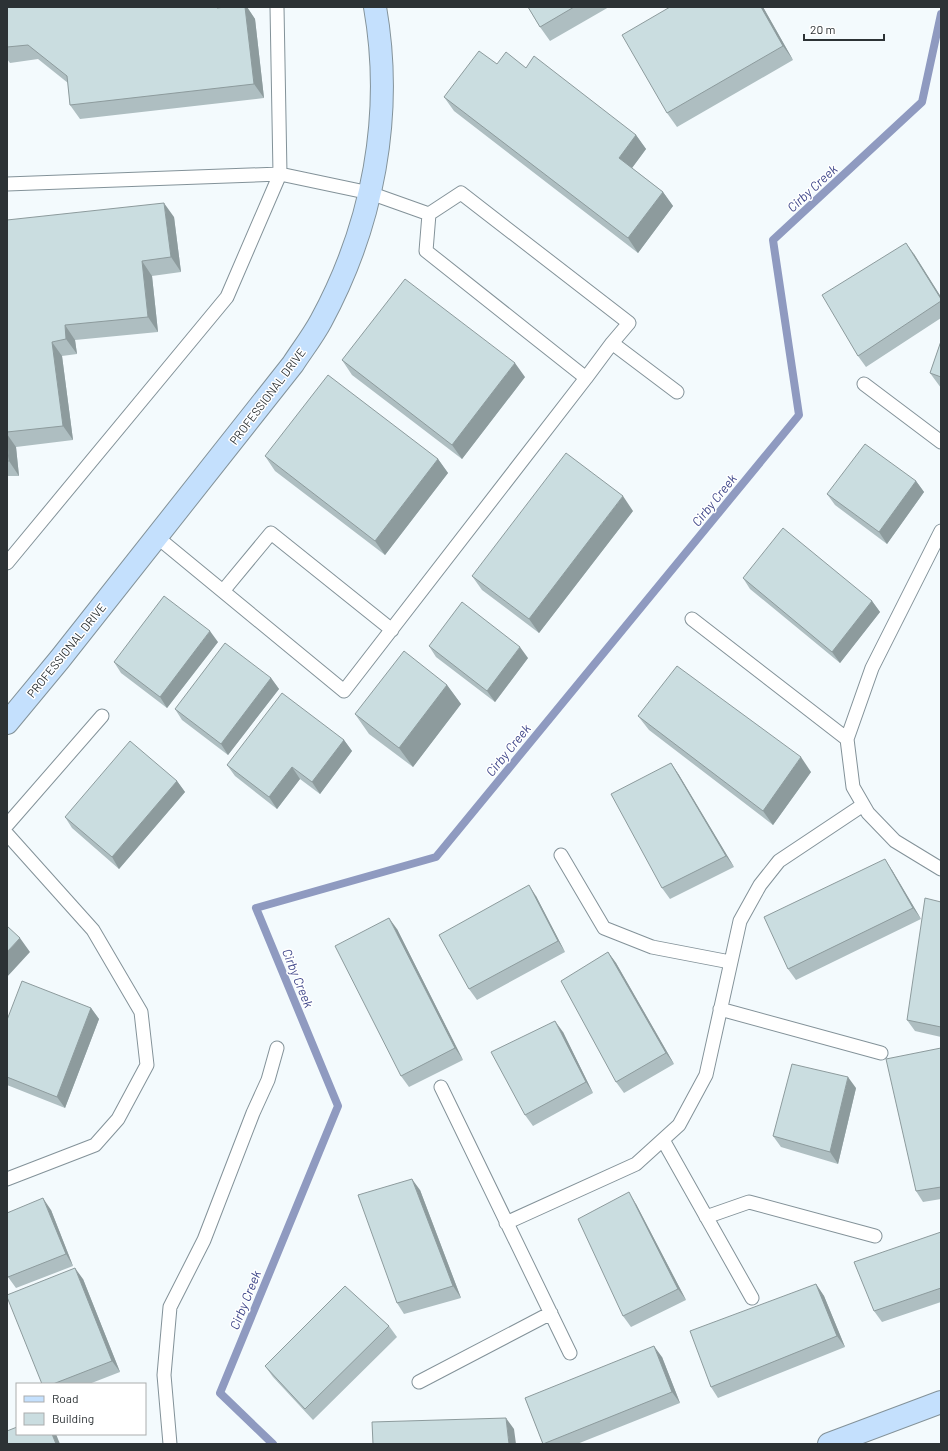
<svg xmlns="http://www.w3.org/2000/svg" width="948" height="1451" font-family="Barlow,sans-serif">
	<rect width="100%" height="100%" fill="#f3fafd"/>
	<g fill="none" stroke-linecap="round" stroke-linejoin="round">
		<!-- stream -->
		<path stroke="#8f9ac0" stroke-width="8" d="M 273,1444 L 220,1393 L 338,1106 L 256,908 L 436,857 L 799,415 L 773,240 L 922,102 L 941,14"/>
		<defs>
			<path id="lane" d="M 7,184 L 280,174 L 277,7
				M 429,214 L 461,193 L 629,323 L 612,343
				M 586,378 L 612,343 L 677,392
				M 864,384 L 941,442
				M 941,531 L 872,668 L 847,739 L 853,787 L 868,813 L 895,841 L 941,869
				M 7,563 L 227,297 L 280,174 L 370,193 L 429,214 L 426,251 L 586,378 L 344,691 L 157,537
				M 223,591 L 271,533 L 392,630
				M 692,619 L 847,739
				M 7,825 L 102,716
				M 7,834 L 93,930 L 141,1012 L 147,1065 L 118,1119 L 95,1145 L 7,1179
				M 561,855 L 604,928 L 652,947 L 730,962
				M 720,1009 L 881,1053
				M 441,1087 L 570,1353
				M 663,1140 L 752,1298
				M 706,1217 L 749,1202 L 875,1236
				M 506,1223 L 636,1164 L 679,1125 L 706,1075 L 740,921 L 760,885 L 779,861 L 863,805
				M 419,1382 L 551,1313
				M 170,1444 L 164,1375 L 170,1307 L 204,1240 L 253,1113 L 268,1080 L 277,1048"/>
			<path id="secondary" d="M 7,723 L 60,659 L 293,364 C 302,350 313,336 321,321 C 373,225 394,115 375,7
				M 829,1444 L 941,1402"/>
		</defs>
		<!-- lane casing -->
		<use href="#lane" stroke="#839299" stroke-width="15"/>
		<!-- secondary casing -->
		<use href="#secondary" stroke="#839299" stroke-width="24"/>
		<!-- lane -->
		<use href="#lane" stroke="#fff" stroke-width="13"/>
		<!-- secondary -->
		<use href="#secondary" stroke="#c4e0fd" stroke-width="22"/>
	</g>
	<!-- wall -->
	<path fill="#aebec1" d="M 7,7 L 247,7 L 255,19 L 264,98 L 80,119 L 70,105 L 68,83 L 38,59 L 10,63 L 7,59 Z
		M 528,7 L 609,7 L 550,41 L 540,27 Z
		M 670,7 L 763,7 L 793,60 L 677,127 L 667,113 Z
		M 497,64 L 526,68 L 636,135 L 646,149 L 632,168 L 663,192 L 673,206 L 638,253 L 454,111 L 444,97 Z
		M 174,217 L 181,272 L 152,276 L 158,332 L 75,340 L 77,354 L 62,356 L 73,440 L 16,447 L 19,476 L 7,476 L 7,220 Z
		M 914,254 L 941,297 L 941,318 L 866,367 L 858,356 Z
		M 941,341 L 941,388 L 930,373 Z
		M 342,360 L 525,377 L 462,459 L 352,375 Z
		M 265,456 L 438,459 L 448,473 L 385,555 L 275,471 Z
		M 916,481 L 924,492 L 887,544 L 835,505 L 827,494 Z
		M 633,511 L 539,633 L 482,590 L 472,576 Z
		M 743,578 L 872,601 L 880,612 L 840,663 L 750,589 Z
		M 218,642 L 167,708 L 121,673 L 114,662 Z
		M 429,646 L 528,658 L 495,702 L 436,657 Z
		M 271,678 L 279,689 L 228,755 L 182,720 L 175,709 Z
		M 447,685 L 461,704 L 413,767 L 369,734 L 355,714 Z
		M 638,716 L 811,772 L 773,825 L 649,730 Z
		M 344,740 L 352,751 L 320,794 L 300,779 L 277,809 L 235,776 L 227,765 Z
		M 671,763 L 679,775 L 734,867 L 670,899 L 662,888 Z
		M 177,781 L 185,792 L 119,869 L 72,828 L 65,817 Z
		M 892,870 L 921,919 L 796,980 L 788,969 Z
		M 536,896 L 565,952 L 477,1000 L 469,989 Z
		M 941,902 L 941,1037 L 915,1031 L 907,1020 Z
		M 397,929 L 463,1060 L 409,1087 L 401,1076 Z
		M 608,952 L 616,963 L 674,1064 L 624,1093 L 616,1082 Z
		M 91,1008 L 99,1019 L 65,1108 L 7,1085 L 7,1020 Z
		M 563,1032 L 593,1093 L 533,1126 L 525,1115 Z
		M 941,1048 L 941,1199 L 923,1202 L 916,1191 Z
		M 856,1088 L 838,1164 L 781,1147 L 773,1136 Z
		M 420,1190 L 461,1298 L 404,1314 L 397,1303 Z
		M 636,1204 L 686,1300 L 631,1327 L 623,1316 Z
		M 51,1210 L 73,1266 L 16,1288 L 8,1277 Z
		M 941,1232 L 941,1302 L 882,1322 L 874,1311 Z
		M 83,1279 L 120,1372 L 89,1384 L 42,1384 Z
		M 816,1284 L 824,1296 L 845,1347 L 718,1398 L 711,1387 Z
		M 389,1326 L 397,1337 L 313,1420 L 273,1377 L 265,1366 Z
		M 662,1357 L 680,1403 L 577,1444 L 543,1444 L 525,1398 Z"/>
	<!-- shaded-wall -->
	<path fill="#8d9b9d" d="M 245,7 L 247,7 L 255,19 L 264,98 L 254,84 Z
		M 761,7 L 763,7 L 793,60 L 783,46 Z
		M 636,135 L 646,149 L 629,172 L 619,158 Z
		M 663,192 L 673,206 L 638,253 L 628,238 Z
		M 164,203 L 174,217 L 181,272 L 171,257 Z
		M 906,243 L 914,254 L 941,297 L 941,299 Z
		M 142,261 L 152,276 L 158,332 L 148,317 Z
		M 65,325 L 75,340 L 77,354 L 66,339 Z
		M 52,342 L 62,356 L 73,440 L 63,426 Z
		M 515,363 L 525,377 L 462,459 L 452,445 Z
		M 7,434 L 16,447 L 19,476 L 9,461 Z
		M 438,459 L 448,473 L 385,555 L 375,541 Z
		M 916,481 L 924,492 L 887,544 L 879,532 Z
		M 623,496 L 633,511 L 539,633 L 529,619 Z
		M 872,601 L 880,612 L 840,663 L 832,652 Z
		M 210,631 L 218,642 L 167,708 L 160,697 Z
		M 520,647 L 528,658 L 495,702 L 487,691 Z
		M 271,678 L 279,689 L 228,755 L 221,744 Z
		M 447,685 L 461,704 L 413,767 L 399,748 Z
		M 344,740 L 352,751 L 320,794 L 312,782 Z
		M 801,757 L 811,772 L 773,825 L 763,811 Z
		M 671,763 L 679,775 L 734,867 L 726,856 Z
		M 292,767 L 300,779 L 277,809 L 269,797 Z
		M 177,781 L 185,792 L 119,869 L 112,857 Z
		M 885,859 L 892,870 L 921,919 L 913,908 Z
		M 529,885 L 536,896 L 565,952 L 558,941 Z
		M 389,918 L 397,929 L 463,1060 L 455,1048 Z
		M 20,938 L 30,952 L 7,977 L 7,952 Z
		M 608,952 L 616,963 L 674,1064 L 666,1053 Z
		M 91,1008 L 99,1019 L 65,1108 L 57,1097 Z
		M 555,1021 L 563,1032 L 593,1093 L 586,1082 Z
		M 848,1077 L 856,1088 L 838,1164 L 830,1152 Z
		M 412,1179 L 420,1190 L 461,1298 L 453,1286 Z
		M 629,1192 L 636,1204 L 686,1300 L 678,1289 Z
		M 43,1198 L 51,1210 L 73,1266 L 66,1254 Z
		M 75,1268 L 83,1279 L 120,1372 L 112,1361 Z
		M 816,1284 L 824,1296 L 845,1347 L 837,1336 Z
		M 654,1346 L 662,1357 L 680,1403 L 672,1392 Z
		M 506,1418 L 514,1429 L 516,1444 L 509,1444 Z
		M 52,1434 L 56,1434 L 60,1444 L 56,1444 Z"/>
	<!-- building -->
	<path fill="#cadde0" stroke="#8d9b9d" d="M 7,7 L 217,7 L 217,8 L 225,7 L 245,7 L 254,84 L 70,105 L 67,76 L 28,45 L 7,47 Z
		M 528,7 L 574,7 L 540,27 Z
		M 670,7 L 761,7 L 783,46 L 667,113 L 622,35 Z
		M 479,51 L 497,64 L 506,52 L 526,68 L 534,56 L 636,135 L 619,158 L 663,192 L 628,238 L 444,97 Z
		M 164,203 L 171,257 L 142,261 L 148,317 L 65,325 L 66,339 L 52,342 L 63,426 L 7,432 L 7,220 Z
		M 906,243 L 941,299 L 941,301 L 858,356 L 822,295 Z
		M 405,279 L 515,363 L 452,445 L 342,360 Z
		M 941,341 L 941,377 L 930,373 Z
		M 328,375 L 438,459 L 375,541 L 265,456 Z
		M 7,440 L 9,461 L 7,461 Z
		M 865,444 L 916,481 L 879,532 L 827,494 Z
		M 566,453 L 623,496 L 529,619 L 472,576 Z
		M 783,528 L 872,601 L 832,652 L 743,578 Z
		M 164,596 L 210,631 L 160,697 L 114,662 Z
		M 462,602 L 520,647 L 487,691 L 429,646 Z
		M 225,643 L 271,678 L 221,744 L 175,709 Z
		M 404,651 L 447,685 L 399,748 L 355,714 Z
		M 677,666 L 801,757 L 763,811 L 638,716 Z
		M 282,693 L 344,740 L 312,782 L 292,767 L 269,797 L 227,765 Z
		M 130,741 L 177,781 L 112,857 L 65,817 Z
		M 671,763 L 726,856 L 662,888 L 611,794 Z
		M 885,859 L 913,908 L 788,969 L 764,917 Z
		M 529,885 L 558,941 L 469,989 L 439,935 Z
		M 925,898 L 941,902 L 941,1027 L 907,1020 Z
		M 389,918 L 455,1048 L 401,1076 L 335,946 Z
		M 7,926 L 20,938 L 7,952 Z
		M 608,952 L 666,1053 L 616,1082 L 561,981 Z
		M 22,981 L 91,1008 L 57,1097 L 7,1077 L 7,1020 Z
		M 555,1021 L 586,1082 L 525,1115 L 491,1052 Z
		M 941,1048 L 941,1187 L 916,1191 L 886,1059 Z
		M 792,1064 L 848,1077 L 830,1152 L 773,1136 Z
		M 412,1179 L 453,1286 L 397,1303 L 358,1195 Z
		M 629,1192 L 678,1289 L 623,1316 L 578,1219 Z
		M 43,1198 L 66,1254 L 8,1277 L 7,1275 L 7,1213 Z
		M 941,1232 L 941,1288 L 874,1311 L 854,1262 Z
		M 75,1268 L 112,1361 L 53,1384 L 42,1384 L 7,1297 L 7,1295 Z
		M 816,1284 L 837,1336 L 711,1387 L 690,1331 Z
		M 345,1286 L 389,1326 L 305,1409 L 265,1366 Z
		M 654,1346 L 672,1392 L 543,1444 L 525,1398 Z
		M 506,1418 L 509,1444 L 373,1444 L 372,1422 Z
		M 17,1427 L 17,1434 L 52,1434 L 56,1444 L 7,1444 L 7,1431 Z"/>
	<g text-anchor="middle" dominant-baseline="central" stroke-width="3" stroke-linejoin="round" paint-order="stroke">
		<!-- street labels -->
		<g font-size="12" fill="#2c3235" stroke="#fff">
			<text transform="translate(267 396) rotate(-53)">PROFESSIONAL DRIVE</text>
			<text transform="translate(66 650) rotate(-51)">PROFESSIONAL DRIVE</text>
		</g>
		<!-- water labels -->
		<g font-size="13" font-style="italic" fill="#41498b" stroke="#fff">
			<text transform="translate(812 188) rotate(-43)">Cirby Creek</text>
			<text transform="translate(714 500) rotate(-51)">Cirby Creek</text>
			<text transform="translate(508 750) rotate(-51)">Cirby Creek</text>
			<text transform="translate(298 978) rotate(68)">Cirby Creek</text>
			<text transform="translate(245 1300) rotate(-68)">Cirby Creek</text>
		</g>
	</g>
	<!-- border -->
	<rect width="948" height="1451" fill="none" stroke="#2c3235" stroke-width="16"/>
	<!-- legend -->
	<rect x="16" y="1383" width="130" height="52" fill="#ffffff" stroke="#abadae"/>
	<rect x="24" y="1396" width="20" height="6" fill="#c4e0fd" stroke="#abadae"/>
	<text x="52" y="1403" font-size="12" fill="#2c3235">Road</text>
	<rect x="24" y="1413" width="20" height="12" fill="#cadde0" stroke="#abadae"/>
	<text x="52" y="1423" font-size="12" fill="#2c3235">Building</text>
	<!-- scale -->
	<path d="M804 34v6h80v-6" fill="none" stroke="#2c3235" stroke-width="2"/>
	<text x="810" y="34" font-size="12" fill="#2c3235" stroke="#ffffff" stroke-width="3" paint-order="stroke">20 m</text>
</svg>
